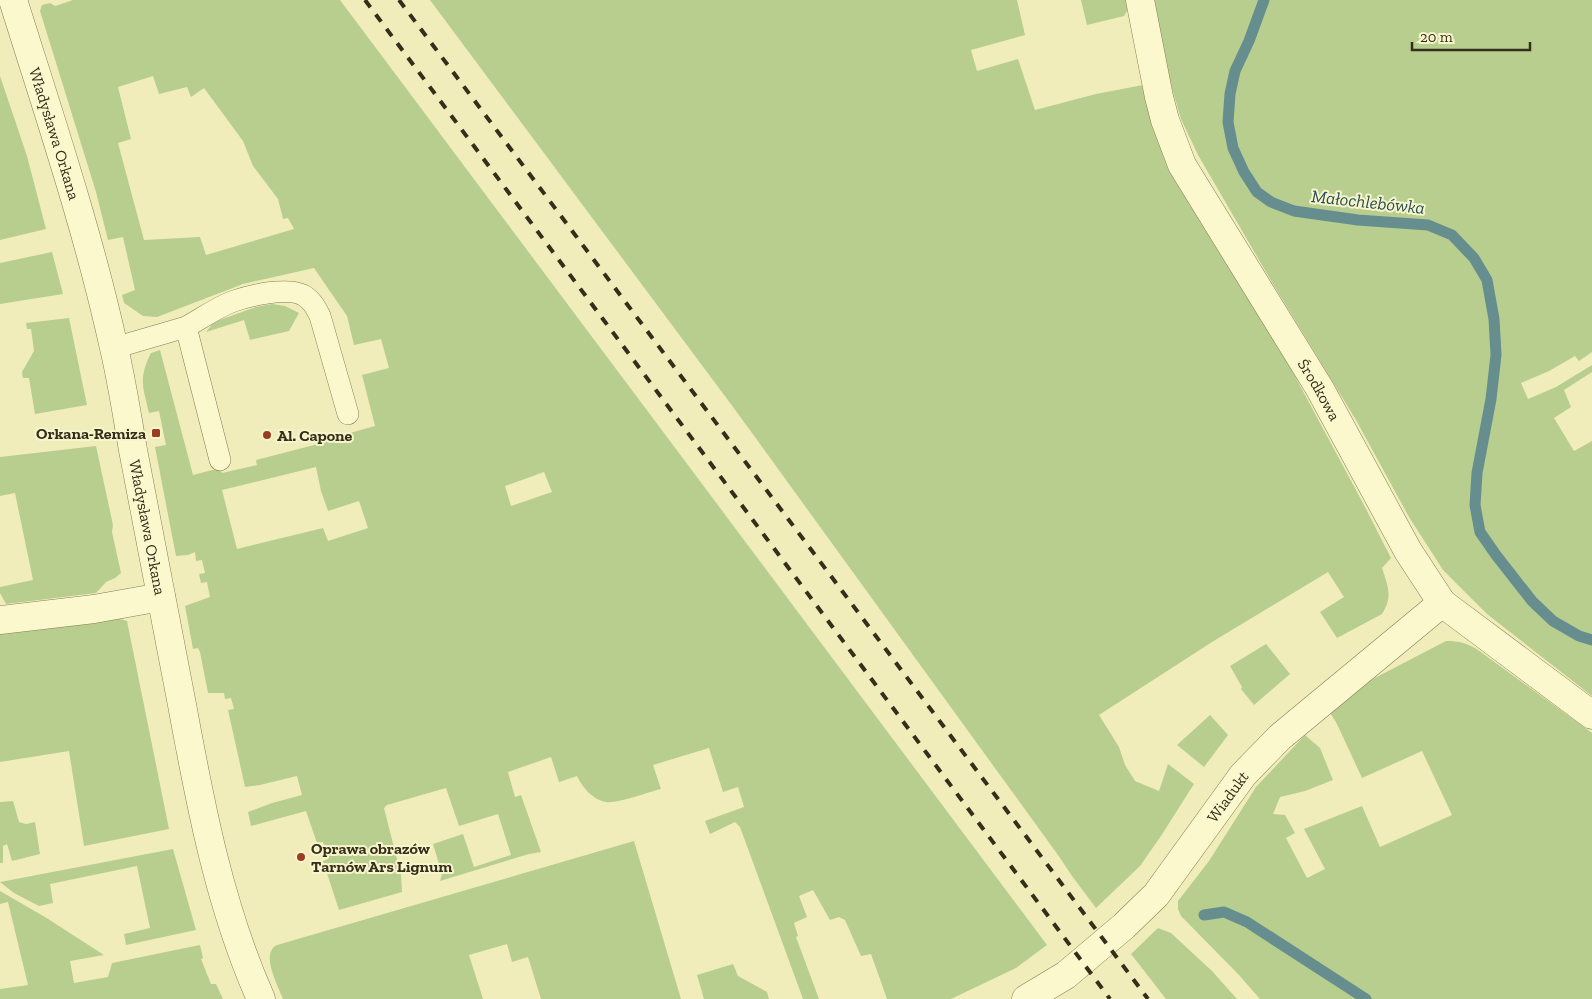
<svg xmlns="http://www.w3.org/2000/svg" width="1592" height="999" font-family="'Zilla Slab',serif">
	<rect width="100%" height="100%" fill="#f0edbb"/>
	<!-- green -->
	<path fill="#b7ce8f" fill-rule="evenodd" d="M 73,0 L 340,0 L 1047,945 L 1016,968 L 951,999 L 887,999 L 871,954 L 861,956 L 845,920 L 839,917 L 830,920 L 813,890 L 799,896 L 807,917 L 794,923 L 798,936 L 796,937 L 819,999 L 803,999 L 740,827 L 735,822 L 710,834 L 705,821 L 744,807 L 738,787 L 723,792 L 709,748 L 653,765 L 661,789 C 648,792 617,804 606,802 C 593,800 582,787 577,776 L 559,782 L 551,757 L 508,772 L 515,797 L 521,795 L 541,852 L 529,854 L 440,881 L 442,874 L 433,844 L 463,834 L 474,867 L 511,855 L 498,814 L 459,826 L 446,788 L 387,805 L 384,808 L 401,875 L 402,892 L 339,910 L 323,861 L 328,859 L 323,842 L 317,843 L 306,811 L 251,826 L 248,812 L 272,803 L 302,795 L 297,776 L 260,785 L 245,787 L 228,710 L 234,709 L 231,698 L 225,699 L 224,693 L 208,693 L 200,652 L 198,648 L 193,649 L 185,606 L 210,597 L 207,582 L 201,583 L 199,574 L 205,573 L 202,560 L 196,561 L 195,552 L 188,555 L 176,556 L 155,447 L 166,445 L 159,411 L 149,413 C 143,387 138,379 151,353 L 160,350 L 193,475 L 220,468 L 222,473 L 257,465 L 256,460 L 318,444 L 318,442 L 375,426 L 362,375 L 389,368 L 381,339 L 354,345 L 347,316 L 314,268 L 243,284 L 157,317 L 143,316 L 124,303 L 122,295 L 135,290 L 123,237 L 108,240 L 96,192 L 40,11 L 42,5 L 50,3 L 55,6 ZM 153,76 L 159,94 L 187,87 L 191,97 L 204,88 L 243,141 L 253,166 L 278,199 L 283,219 L 288,218 L 294,229 L 206,255 L 200,237 L 144,240 L 118,143 L 131,139 L 118,87 ZM 316,467 L 321,491 L 328,511 L 359,501 L 368,528 L 328,541 L 323,528 L 237,549 L 222,490 ZM 544,472 L 552,492 L 511,506 L 505,486 Z
		M 430,0 L 1017,0 L 1025,35 L 971,50 L 977,71 L 1018,59 L 1035,110 L 1096,94 L 1143,85 L 1282,352 L 1365,507 L 1391,558 L 1382,568 C 1388,586 1393,597 1382,614 L 1337,638 L 1320,612 L 1344,597 L 1328,572 L 1212,642 L 1099,715 L 1119,747 L 1125,765 L 1135,781 L 1159,791 L 1168,764 L 1194,784 L 1161,836 L 1140,866 L 1096,908 L 1072,876 L 1058,855 L 736,411 Z
		M 1081,0 L 1128,0 L 1129,8 L 1124,16 L 1087,25 Z
		M 1154,0 L 1592,0 L 1592,352 L 1579,361 L 1575,356 L 1549,371 L 1521,383 L 1528,399 L 1556,387 L 1592,365 L 1592,372 L 1564,390 L 1571,407 L 1554,418 L 1574,451 L 1592,441 L 1592,696 L 1487,614 L 1443,570 L 1409,517 L 1356,420 L 1273,284 L 1198,155 L 1181,119 L 1169,78 Z
		M 0,76 L 27,156 L 46,229 L 0,240 Z
		M 52,252 L 63,294 L 0,304 L 0,263 Z
		M 272,304 L 285,306 L 299,313 L 289,331 L 250,340 L 244,320 L 206,332 L 214,322 L 256,307 Z
		M 69,318 L 87,405 L 35,414 L 29,378 L 23,378 L 22,372 L 34,351 L 31,329 L 27,329 L 26,323 Z
		M 96,446 L 113,525 L 112,532 L 121,573 L 115,578 L 106,582 L 96,593 L 6,604 L 0,593 L 0,587 L 33,580 L 15,493 L 0,496 L 0,457 Z
		M 114,617 L 127,621 L 169,829 L 84,846 L 69,751 L 0,762 L 0,629 Z
		M 1446,641 C 1459,641 1467,643 1478,650 L 1592,733 L 1592,999 L 1260,999 L 1239,975 L 1181,916 L 1178,909 L 1178,901 L 1209,861 L 1256,787 L 1305,735 L 1320,748 L 1333,780 L 1305,791 L 1280,797 L 1273,814 L 1285,815 L 1295,833 L 1286,838 L 1307,878 L 1325,869 L 1304,829 L 1362,806 L 1380,847 L 1452,815 L 1422,751 L 1362,778 L 1337,724 L 1329,711 L 1369,681 Z
		M 1266,644 L 1290,674 L 1254,705 L 1241,689 L 1242,687 L 1230,666 Z
		M 1210,715 L 1228,735 L 1204,767 L 1177,745 Z
		M 13,801 L 19,822 L 26,824 L 35,822 L 40,854 L 12,861 L 7,844 L 3,846 L 3,863 L 0,863 L 0,802 Z
		M 634,841 L 681,999 L 541,999 L 528,957 L 512,962 L 507,944 L 469,955 L 483,999 L 283,999 C 279,988 263,959 273,948 C 275,945 281,944 284,943 Z
		M 173,849 L 196,930 L 126,945 L 124,934 L 150,928 L 137,866 L 50,884 L 53,903 L 39,906 L 14,893 L 0,882 Z
		M 0,891 L 45,917 L 104,955 L 70,961 L 74,983 L 108,977 L 112,963 L 200,945 L 203,958 L 201,959 L 211,984 L 216,984 L 223,999 L 0,999 L 0,989 L 28,985 L 8,902 L 0,904 Z
		M 1158,928 L 1171,933 L 1212,971 L 1237,999 L 1166,999 L 1131,954 Z
		M 733,964 L 738,976 L 767,992 L 769,999 L 704,999 L 697,975 Z"/>
	<g fill="none" stroke-linecap="round" stroke-linejoin="round">
		<!-- stream -->
		<path stroke="#678e8e" stroke-width="11" d="M 1264,0 L 1249,41 L 1235,71 L 1230,94 L 1228,122 L 1233,148 L 1244,172 L 1257,192 L 1271,202 L 1294,211 L 1358,220 L 1428,225 L 1452,235 L 1474,258 L 1487,280 L 1494,319 L 1496,355 L 1491,399 L 1477,473 L 1475,505 L 1480,532 L 1496,555 L 1532,601 L 1553,621 L 1579,636 L 1592,640
			M 1204,915 L 1224,912 L 1247,922 L 1366,999"/>
		<defs>
			<path id="service" d="M 186,327 C 201,319 217,307 234,301 C 252,295 286,287 303,295 C 312,300 316,308 320,316 L 348,414
				M 114,348 L 186,327 L 220,460"/>
			<g id="minor">
				<path id="s1" d="M 1140,0 L 1159,97 L 1165,120 L 1182,165 L 1320,389 L 1408,551 L 1442,603 L 1592,715"/>
				<path d="M 0,620 L 94,609 L 161,597"/>
				<path id="s2" d="M 1026,999 L 1066,975 L 1124,926 L 1156,895 L 1243,775 L 1280,737 L 1442,603"/>
			</g>
			<g id="tertiary">
				<path id="s3" d="M 13,0 C 49,115 88,230 114,348 C 122,382 127,416 133,450 C 150,537 166,623 183,710 C 201,808 220,907 261,999"/>
			</g>
		</defs>
		<!-- service casing -->
		<use href="#service" stroke="#887c54" stroke-width="22"/>
		<!-- minor casing -->
		<use href="#minor" stroke="#887c54" stroke-width="29"/>
		<!-- tertiary casing -->
		<use href="#tertiary" stroke="#887c54" stroke-width="29"/>
		<!-- service -->
		<use href="#service" stroke="#fbf8ce" stroke-width="21"/>
		<!-- minor -->
		<use href="#minor" stroke="#fbf8ce" stroke-width="28"/>
		<!-- tertiary -->
		<use href="#tertiary" stroke="#fbf8ce" stroke-width="28"/>
		<!-- rail -->
		<path stroke="#362e1a" stroke-width="4" stroke-dasharray="9 9" stroke-linecap="butt" d="M 365,0 L 1110,999
			M 399,0 L 1148,999"/>
	</g>
	<!-- markers -->
	<g fill="#9a3d21" stroke="#f7f5cb" stroke-width="2">
		<rect x="151" y="428" width="10" height="10" rx="2.5"/>
		<circle cx="267" cy="435" r="5"/>
		<circle cx="301" cy="857" r="5"/>
	</g>
	<g text-anchor="middle" dominant-baseline="central" stroke-width="4" stroke-linejoin="round" paint-order="stroke">
		<!-- street labels -->
		<g font-size="16" fill="#362e1a" stroke="#f7f5cb">
			<text stroke="none"><textPath href="#s3" startOffset="140">Władysława Orkana</textPath></text>
			<text stroke="none"><textPath href="#s1" startOffset="434">Środkowa</textPath></text>
			<text stroke="none"><textPath href="#s3" startOffset="545">Władysława Orkana</textPath></text>
			<text stroke="none"><textPath href="#s2" startOffset="289">Wiadukt</textPath></text>
		</g>
		<!-- poi labels -->
		<g font-size="16" font-weight="bold" fill="#362e1a" stroke="#f7f5cb" text-anchor="start">
			<text x="146" y="433" text-anchor="end">Orkana-Remiza</text>
			<text x="277" y="435">Al. Capone</text>
			<text x="311" y="848">Oprawa obrazów<tspan x="311" dy="18">Tarnów Ars Lignum</tspan></text>
		</g>
		<!-- water labels -->
		<g font-size="18" font-style="italic" fill="#284e57" stroke="#f7f5cb">
			<text transform="translate(1368 202) rotate(6)">Małochlebówka</text>
		</g>
	</g>
	<!-- scale -->
	<path d="M1412 42v8h118v-8" fill="none" stroke="#362e1a" stroke-width="2.5"/>
	<text x="1420" y="42" font-size="15" fill="#362e1a" stroke="#f7f5cb" stroke-width="4" paint-order="stroke">20 m</text>
</svg>
